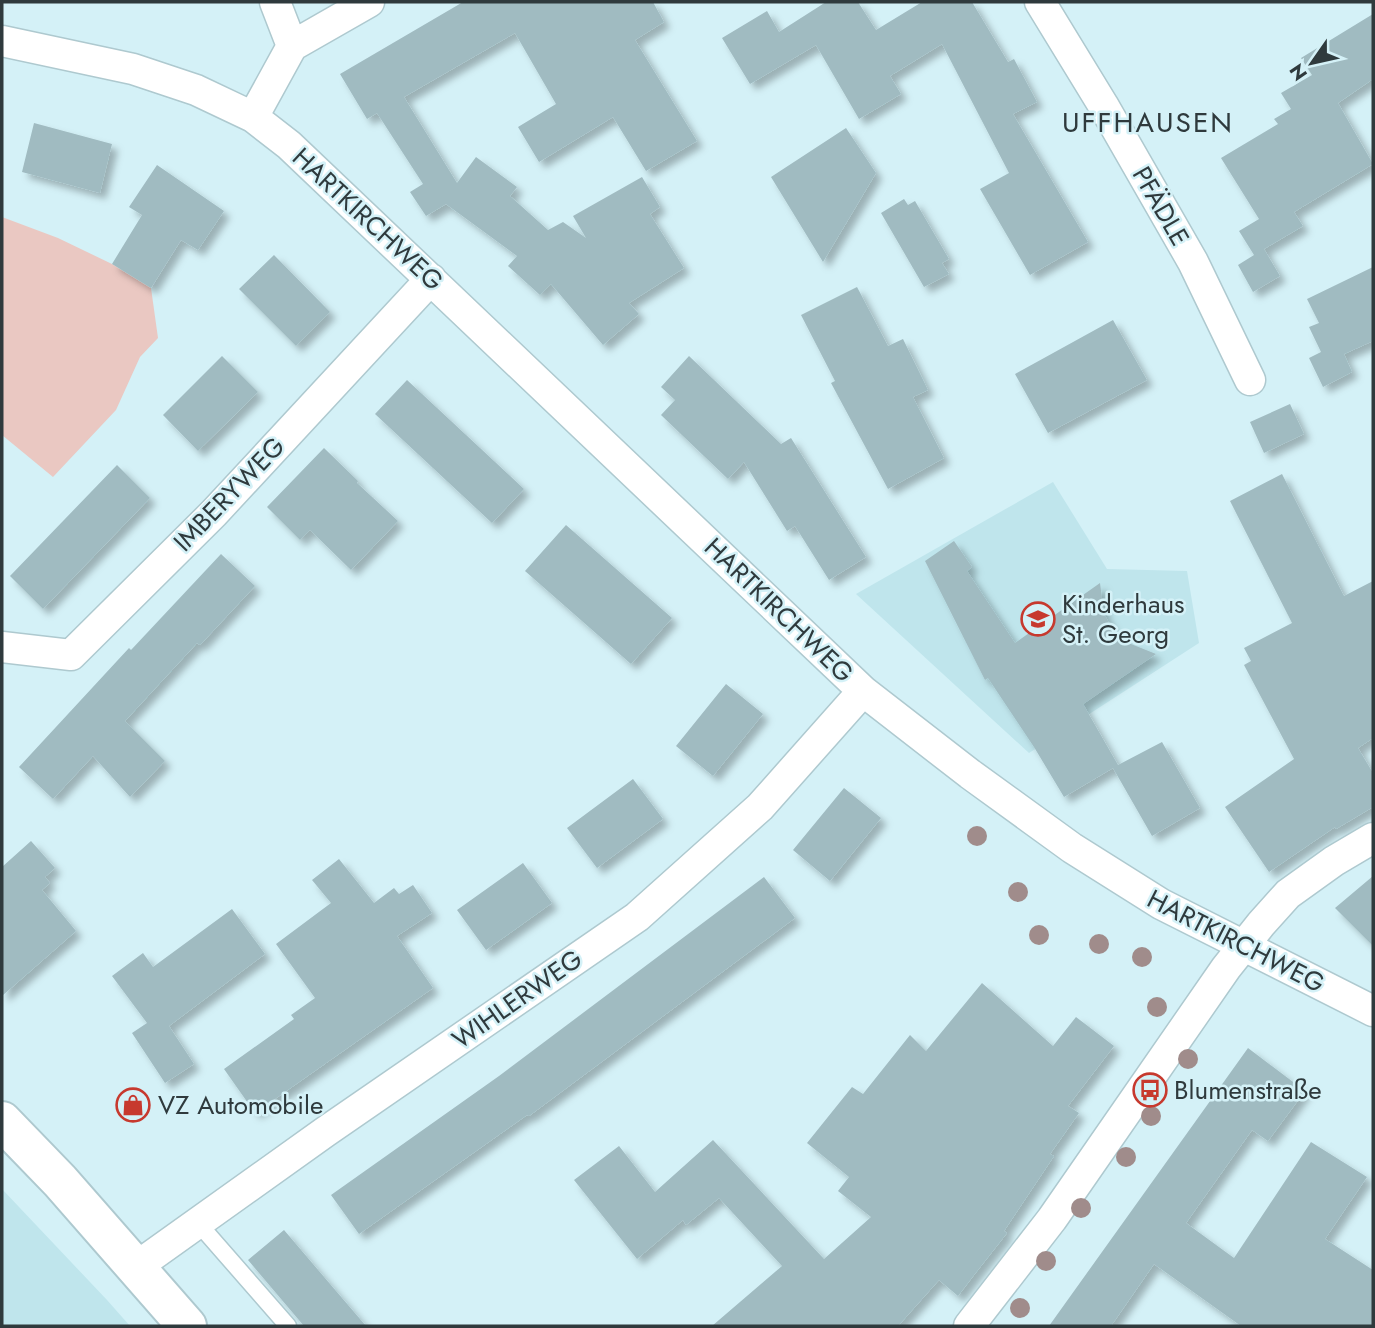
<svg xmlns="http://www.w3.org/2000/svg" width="1375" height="1328" font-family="Jost,sans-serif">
	<defs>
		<filter id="shadow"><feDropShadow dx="6" dy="6" stdDeviation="3.5" flood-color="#0004"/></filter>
	</defs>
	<rect width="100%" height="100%" fill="#d4f1f7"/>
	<!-- built -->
	<path fill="#bfe5ec" d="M 1053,482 L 1107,569 L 1187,571 L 1199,643 L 1029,753 L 856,594 Z
		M 2,1189 L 107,1300 L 130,1326 L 2,1326 Z"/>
	<!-- green -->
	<path fill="#eac8c2" d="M 2,217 L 58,238 L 112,264 L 151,288 L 158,338 L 140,357 L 116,410 L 53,477 L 2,435 Z"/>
	<!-- building -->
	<path fill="#a0bbc1" filter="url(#shadow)" d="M 463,2 L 653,2 L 664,22 L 635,40 L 697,141 L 646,171 L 613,117 L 539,162 L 518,127 L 556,104 L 515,33 L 404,97 L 457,183 L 476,157 L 517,187 L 510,196 L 548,230 L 563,222 L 586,238 L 573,216 L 642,177 L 660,207 L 650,214 L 684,268 L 629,303 L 639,314 L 603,345 L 551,284 L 540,295 L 508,266 L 517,256 L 446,204 L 426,216 L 410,192 L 423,184 L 377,113 L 367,119 L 340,74 Z
		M 826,2 L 858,2 L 876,30 L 922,2 L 972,2 L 1008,62 L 1014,59 L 1037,102 L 1013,114 L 1088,242 L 1030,275 L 980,189 L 1009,173 L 942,44 L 890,76 L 901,94 L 859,119 L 816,45 L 750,84 L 722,38 L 767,11 L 779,32 Z
		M 1373,14 L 1373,79 L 1338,103 L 1373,164 L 1294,212 L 1303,226 L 1264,249 L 1280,276 L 1253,292 L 1238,265 L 1254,255 L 1239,231 L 1259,219 L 1221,158 L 1278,124 L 1274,119 L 1291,109 L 1281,93 L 1312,75 L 1301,58 Z
		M 34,123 L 112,144 L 100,193 L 22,172 Z
		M 846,128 L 876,173 L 823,262 L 771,177 Z
		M 157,165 L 224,211 L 198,250 L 181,240 L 151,288 L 112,264 L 142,215 L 129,207 Z
		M 904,199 L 908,205 L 915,201 L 949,259 L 942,263 L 949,274 L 924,287 L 881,213 Z
		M 274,255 L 330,312 L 296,346 L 239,289 Z
		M 1373,267 L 1373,341 L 1344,354 L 1352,372 L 1323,387 L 1309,358 L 1321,352 L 1309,327 L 1319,323 L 1307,299 Z
		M 857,287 L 888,346 L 903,339 L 928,390 L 913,397 L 944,458 L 888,489 L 831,383 L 835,381 L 801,315 Z
		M 1113,320 L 1147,380 L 1048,433 L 1015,374 Z
		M 222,356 L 258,392 L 198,451 L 163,415 Z
		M 689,356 L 781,444 L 791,438 L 866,557 L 829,580 L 795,526 L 787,531 L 744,462 L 728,479 L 661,415 L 675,400 L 661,387 Z
		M 407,380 L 524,489 L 492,523 L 375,414 Z
		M 1290,404 L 1304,434 L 1264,453 L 1250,422 Z
		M 324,448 L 358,481 L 357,483 L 398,521 L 351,570 L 310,530 L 300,540 L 267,507 Z
		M 117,465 L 150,498 L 43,609 L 10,576 Z
		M 1282,474 L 1344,596 L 1373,581 L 1373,738 L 1358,748 L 1373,773 L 1373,807 L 1336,829 L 1335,827 L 1269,872 L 1225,807 L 1294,759 L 1244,665 L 1251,661 L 1244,648 L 1292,623 L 1230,501 Z
		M 566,525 L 672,618 L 631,664 L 525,571 Z
		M 954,541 L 972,567 L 967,571 L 1015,643 L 1100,583 L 1104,614 L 1116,635 L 1126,642 L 1156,654 L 1083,704 L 1118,765 L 1162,742 L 1200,808 L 1152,836 L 1113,768 L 1064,797 L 1034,747 L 988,678 L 985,680 L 925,561 Z
		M 221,554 L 255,586 L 200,645 L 197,643 L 125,721 L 165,761 L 130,797 L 93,756 L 53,799 L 19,767 L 129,648 L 131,650 Z
		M 726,684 L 763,714 L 713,776 L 676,746 Z
		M 633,779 L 663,819 L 597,868 L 567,828 Z
		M 844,788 L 881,818 L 830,881 L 793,850 Z
		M 31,841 L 55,868 L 45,877 L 50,883 L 42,890 L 76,931 L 2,996 L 2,867 Z
		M 339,859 L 374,903 L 394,888 L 399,894 L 413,885 L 432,913 L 397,936 L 433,988 L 255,1113 L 224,1069 L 294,1019 L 291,1015 L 315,998 L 276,944 L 331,903 L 312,880 Z
		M 523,863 L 552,903 L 486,950 L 457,910 Z
		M 1373,876 L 1373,946 L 1335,908 Z
		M 764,877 L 795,918 L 529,1116 L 527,1115 L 359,1234 L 331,1195 L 499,1076 Z
		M 232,909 L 265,954 L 169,1026 L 194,1064 L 165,1083 L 132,1033 L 147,1023 L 112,976 L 143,953 L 153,967 Z
		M 982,983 L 1053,1046 L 1076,1017 L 1114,1046 L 1068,1106 L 1079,1113 L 1050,1154 L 1054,1156 L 1004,1231 L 1007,1233 L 974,1275 L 958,1296 L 939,1280 L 898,1326 L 712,1326 L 782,1266 L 719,1198 L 686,1225 L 683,1220 L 637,1259 L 574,1180 L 619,1146 L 655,1192 L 713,1140 L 824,1259 L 871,1217 L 838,1191 L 849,1177 L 807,1143 L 852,1087 L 863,1094 L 910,1035 L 926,1051 Z
		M 1248,1048 L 1305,1091 L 1268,1141 L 1252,1130 L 1186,1223 L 1234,1258 L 1311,1142 L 1367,1177 L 1325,1239 L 1373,1270 L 1373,1326 L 1241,1326 L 1154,1264 L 1111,1326 L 1049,1326 Z
		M 284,1230 L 336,1291 L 366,1326 L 304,1326 L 248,1260 Z"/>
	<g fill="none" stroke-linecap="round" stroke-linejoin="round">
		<defs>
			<path id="service" d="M 198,1223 L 288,1326"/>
			<path id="minor" d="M 275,2 L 292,46
				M 1040,2 L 1103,105 L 1193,262 L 1250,380
				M 2,41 L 133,69 L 196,90 L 253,117 L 289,145 L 863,691 L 970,774 L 1072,848 L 1161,904 L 1373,1011
				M 253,117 L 292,46 L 369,2
				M 2,647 L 71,655 L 214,513 L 431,279
				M 136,1267 L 325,1132 L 637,917 L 760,807 L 863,691
				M 969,1326 L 1052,1219 L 1226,968 L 1261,924 L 1288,894 L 1334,861 L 1373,838"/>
			<path id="tertiary" d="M 2,1121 L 60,1181 L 187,1326"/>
		</defs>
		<!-- service casing -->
		<use href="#service" stroke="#aec9cf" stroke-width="19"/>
		<!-- minor casing -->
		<use href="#minor" stroke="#aec9cf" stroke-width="33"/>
		<!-- tertiary casing -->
		<use href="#tertiary" stroke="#aec9cf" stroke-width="42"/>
		<!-- service -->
		<use href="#service" stroke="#fff" stroke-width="16"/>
		<!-- minor -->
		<use href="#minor" stroke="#fff" stroke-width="30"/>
		<!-- tertiary -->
		<use href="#tertiary" stroke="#fff" stroke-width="38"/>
	</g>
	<!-- trees -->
	<g fill="#a08c8b">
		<circle cx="977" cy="836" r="10"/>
		<circle cx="1018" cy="892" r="10"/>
		<circle cx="1039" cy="935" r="10"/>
		<circle cx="1099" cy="944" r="10"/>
		<circle cx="1142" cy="957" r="10"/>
		<circle cx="1157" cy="1007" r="10"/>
		<circle cx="1188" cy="1059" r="10"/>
		<circle cx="1151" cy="1116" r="10"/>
		<circle cx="1126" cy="1157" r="10"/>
		<circle cx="1081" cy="1208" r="10"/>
		<circle cx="1046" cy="1261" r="10"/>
		<circle cx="1020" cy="1308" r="10"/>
	</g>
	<!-- icons -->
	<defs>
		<symbol id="school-ring" viewBox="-11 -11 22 22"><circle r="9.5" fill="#d4f1f7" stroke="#c7392e" stroke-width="1.5"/><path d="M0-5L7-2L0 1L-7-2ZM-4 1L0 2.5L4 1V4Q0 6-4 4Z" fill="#c7392e"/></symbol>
		<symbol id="bus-ring" viewBox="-11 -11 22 22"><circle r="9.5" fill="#d4f1f7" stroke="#c7392e" stroke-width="1.5"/><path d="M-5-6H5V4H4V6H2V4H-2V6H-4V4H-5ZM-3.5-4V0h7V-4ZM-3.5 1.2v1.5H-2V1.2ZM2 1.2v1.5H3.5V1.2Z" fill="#c7392e"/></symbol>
		<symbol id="shop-ring" viewBox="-11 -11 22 22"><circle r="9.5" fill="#d4f1f7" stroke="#c7392e" stroke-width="1.5"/><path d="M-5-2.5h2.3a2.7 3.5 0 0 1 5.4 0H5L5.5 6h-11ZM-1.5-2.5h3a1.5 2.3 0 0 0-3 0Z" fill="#c7392e"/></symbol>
	</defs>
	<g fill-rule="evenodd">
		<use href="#school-ring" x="1019" y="600" width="38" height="38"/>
		<use href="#bus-ring" x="1131" y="1071" width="38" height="38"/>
		<use href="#shop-ring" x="114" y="1086" width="38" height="38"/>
	</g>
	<g text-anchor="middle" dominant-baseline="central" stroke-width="5" stroke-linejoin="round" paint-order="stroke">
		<!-- street labels -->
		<g font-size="26" fill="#2f3a3d" stroke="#d4f1f7">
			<text transform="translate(1161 206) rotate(60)">PFÄDLE</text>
			<text transform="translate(368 219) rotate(43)">HARTKIRCHWEG</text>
			<text transform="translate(229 494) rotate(-46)">IMBERYWEG</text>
			<text transform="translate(779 610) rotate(44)">HARTKIRCHWEG</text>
			<text transform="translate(1236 941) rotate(27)">HARTKIRCHWEG</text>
			<text transform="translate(517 999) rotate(-35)">WIHLERWEG</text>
		</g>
		<!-- poi labels -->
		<g font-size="26" fill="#2f3a3d" stroke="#d4f1f7" text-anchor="start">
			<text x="1062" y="604">Kinderhaus<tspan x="1062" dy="30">St. Georg</tspan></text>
			<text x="1174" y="1090">Blumenstraße</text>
			<text x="158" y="1105">VZ Automobile</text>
		</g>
		<!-- neighbourhood labels -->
		<g font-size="28" letter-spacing="2" fill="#2f3a3d" stroke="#d4f1f7">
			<text x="1148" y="122">UFFHAUSEN</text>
		</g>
	</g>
	<!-- border -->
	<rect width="1375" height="1328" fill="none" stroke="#2f3a3d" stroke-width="7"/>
	<!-- north arrow -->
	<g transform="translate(1312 63) rotate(236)" stroke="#d4f1f7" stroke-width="5" paint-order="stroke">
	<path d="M0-5L12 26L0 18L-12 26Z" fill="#2f3a3d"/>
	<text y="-10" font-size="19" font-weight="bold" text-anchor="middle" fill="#2f3a3d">N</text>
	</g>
</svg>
